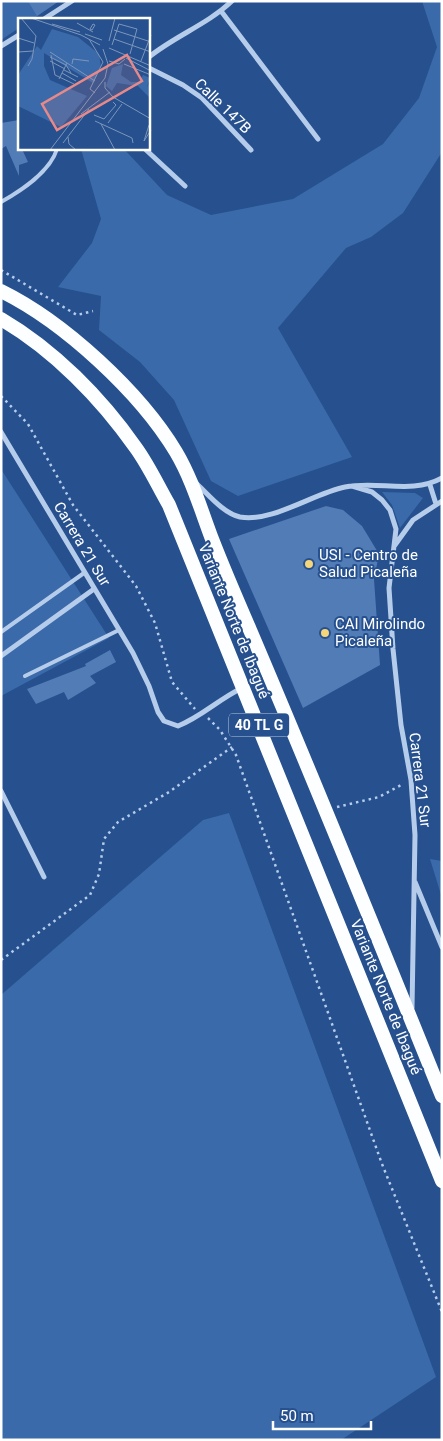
<svg xmlns="http://www.w3.org/2000/svg" width="443" height="1441" font-family="Roboto,sans-serif">
	<rect width="100%" height="100%" fill="#26508e"/>
	<!-- green -->
	<path fill="#3a6aaa" d="M 1,1 L 59,1 L 33,19 L 19,19 L 19,28 L 1,40 Z
		M 422,1 L 442,1 L 442,152 L 403,213 L 371,237 L 346,248 L 278,328 L 352,457 L 238,496 L 211,481 L 174,400 L 140,362 L 99,330 L 101,296 L 58,287 L 92,243 L 101,219 L 81,149 L 124,149 L 167,195 L 211,215 L 293,199 L 383,144 L 419,98 L 437,47 Z
		M 1,469 L 109,638 L 1,696 Z
		M 382,492 L 415,493 L 423,498 L 400,528 L 392,505 Z
		M 229,813 L 436,1377 L 341,1440 L 1,1440 L 1,995 L 203,820 Z
		M 430,859 L 442,861 L 442,898 Z"/>
	<!-- building -->
	<path fill="#527cb6" d="M 28,1 L 59,1 L 37,16 Z
		M 19,120 L 19,149 L 22,149 L 28,162 L 19,165 L 19,176 L 6,146 L 1,149 L 1,123 Z
		M 326,506 L 343,510 L 362,526 L 379,554 L 374,579 L 380,665 L 303,708 L 229,539 Z
		M 110,650 L 116,662 L 90,676 L 96,683 L 68,700 L 64,692 L 36,704 L 27,689 L 86,666 L 85,664 Z"/>
	<g fill="none" stroke-linecap="round" stroke-linejoin="round">
		<!-- path -->
		<path stroke="#b6cceb" stroke-width="2.5" stroke-dasharray="2.5 4" stroke-linecap="butt" d="M 1,270 L 77,315 L 93,311
			M 1,396 L 28,424 L 73,505 L 136,586 L 155,623 L 172,682 L 195,709
			M 208,718 L 220,730 L 236,755 L 382,1164 L 442,1312
			M 337,807 L 379,797 L 403,784
			M 1,960 L 90,895 L 99,874 L 104,839 L 118,822 L 169,792 L 232,747"/>
		<!-- service -->
		<path stroke="#b6cceb" stroke-width="4" d="M 1,202 C 22,190 50,172 57,149
			M 1,632 L 84,573
			M 25,676 L 119,630"/>
		<!-- minor -->
		<path stroke="#b6cceb" stroke-width="5" d="M 221,11 L 318,139
			M 44,19 L 72,1
			M 1,46 L 19,35
			M 149,57 C 175,36 208,24 232,1
			M 149,68 L 183,85 L 202,98 L 251,150
			M 145,149 L 185,186
			M 1,432 L 133,653 L 149,686 L 158,712 L 164,721 L 178,726 C 201,717 219,699 242,688
			M 196,483 C 208,494 223,513 240,517 C 272,523 314,493 345,487 C 378,480 411,495 442,478
			M 430,485 L 436,504
			M 352,486 L 372,492 L 382,500 L 390,510 L 396,529 L 389,588 L 393,649 L 401,725 L 411,780 L 415,835 L 412,1008
			M 395,545 L 413,520 L 442,501
			M 1,656 L 94,589
			M 1,791 L 44,877
			M 415,882 L 442,947"/>
		<!-- trunk -->
		<path stroke="#fcfeff" stroke-width="14" d="M 1,291 C 64,322 140,392 176,452 C 192,479 201,510 212,539 C 224,570 237,600 250,630 C 316,785 379,940 442,1096
			M 1,319 C 54,350 101,398 136,448 C 149,466 158,486 169,505 L 442,1181"/>
	</g>
	<!-- markers -->
	<g fill="#f4d57b" stroke="#26508e" stroke-width="2">
		<circle cx="309" cy="564" r="5"/>
		<circle cx="325" cy="633" r="5"/>
	</g>
	<g text-anchor="middle" dominant-baseline="central" stroke-width="4" stroke-linejoin="round" paint-order="stroke">
		<!-- shield labels -->
		<rect fill="#26508e" stroke="#becadd" stroke-width="1" x="229" y="713.5" width="60" height="23" rx="4"/>
		<g font-size="14" font-weight="bold" fill="#fff">
			<text x="259" y="725">40 TL G</text>
		</g>
		<!-- street labels -->
		<g font-size="15" fill="#fff" stroke="#26508e">
			<text transform="translate(223 106) rotate(44)">Calle 147B</text>
			<text transform="translate(82 544) rotate(59)">Carrera 21 Sur</text>
			<text transform="translate(234 621) rotate(68)">Variante Norte de Ibagué</text>
			<text transform="translate(420 780) rotate(83)">Carrera 21 Sur</text>
			<text transform="translate(386 997) rotate(68)">Variante Norte de Ibagué</text>
		</g>
		<!-- poi labels -->
		<g font-size="15" fill="#fff" stroke="#26508e" text-anchor="start">
			<text x="319" y="555">USI - Centro de<tspan x="319" dy="17">Salud Picaleña</tspan></text>
			<text x="335" y="624">CAI Mirolindo<tspan x="335" dy="17">Picaleña</tspan></text>
		</g>
	</g>
	<!-- overview -->
	<g transform="translate(18 18)">
		<rect width="132" height="132" fill="#26508e"/>
		<path d="M 34,11 L 60,19 L 81,36 L 83,49 L 75,65 L 26,35 L 26,48 L 32,62 L 69,78 L 43,109 L 0,88 L 0,57 L 19,28 L 23,32 ZM 105,46 L 103,57 L 113,64 L 121,64 L 125,57 L 132,60 L 129,69 L 132,64 L 132,80 L 120,68 L 99,65 L 94,73 L 88,68 L 94,50 Z" fill="#3a6aaa"/>
		<path fill="none" stroke="#7d96bb" stroke-width="1" d="M 3,0 L 18,18 L 14,41 L 10,48M 13,0 L 63,17 L 82,27M 59,5 L 75,14M 34,6 L 62,14M 75,6 L 77,7 L 74,12 L 72,11 ZM 96,12 L 130,23M 67,16 L 84,22M 0,20 L 16,25M 71,21 L 85,44 L 72,71 L 77,75M 96,21 L 133,34M 91,23 L 97,0M 94,27 L 101,6 L 119,11 L 112,36M 91,30 L 133,48M 0,34 L 15,33M 32,34 L 77,63M 33,37 L 37,57 L 56,66M 32,39 L 48,47 L 53,55M 108,40 L 133,53M 32,43 L 47,51M 91,43 L 101,46 L 107,41M 123,43 L 133,17M 54,46 L 55,41 L 71,43M 106,46 L 133,57M 46,52 L 60,59M 44,55 L 58,63M 41,61 L 49,45M 87,64 L 87,70 L 95,79 L 133,101M 63,96 L 92,74M 76,97 L 86,101 L 98,87 L 95,84M 77,103 L 114,120 L 115,125M 90,105 L 104,86M 83,106 L 97,132M 131,107 L 126,123 L 133,112M 50,119 L 51,126 L 58,132M 45,125 L 71,91M 32,132 L 87,60 L 90,46 L 85,31"/>
		<path fill="#e88989" fill-opacity="0.15" stroke="#e88989" stroke-width="2.5" d="M 109,37 L 124,63 L 39,112 L 24,86 Z"/>
		<rect width="132" height="132" fill="none" stroke="#fff" stroke-width="2.5"/>
	</g>
	<!-- border -->
	<rect width="443" height="1441" fill="none" stroke="#ffffff" stroke-width="5"/>
	<!-- scale -->
	<path d="M273 1421v8h98v-8" fill="none" stroke="#ffffff" stroke-width="2.5"/>
	<text x="280" y="1421" font-size="15" fill="#ffffff" stroke="#26508e" stroke-width="4" paint-order="stroke">50 m</text>
</svg>
